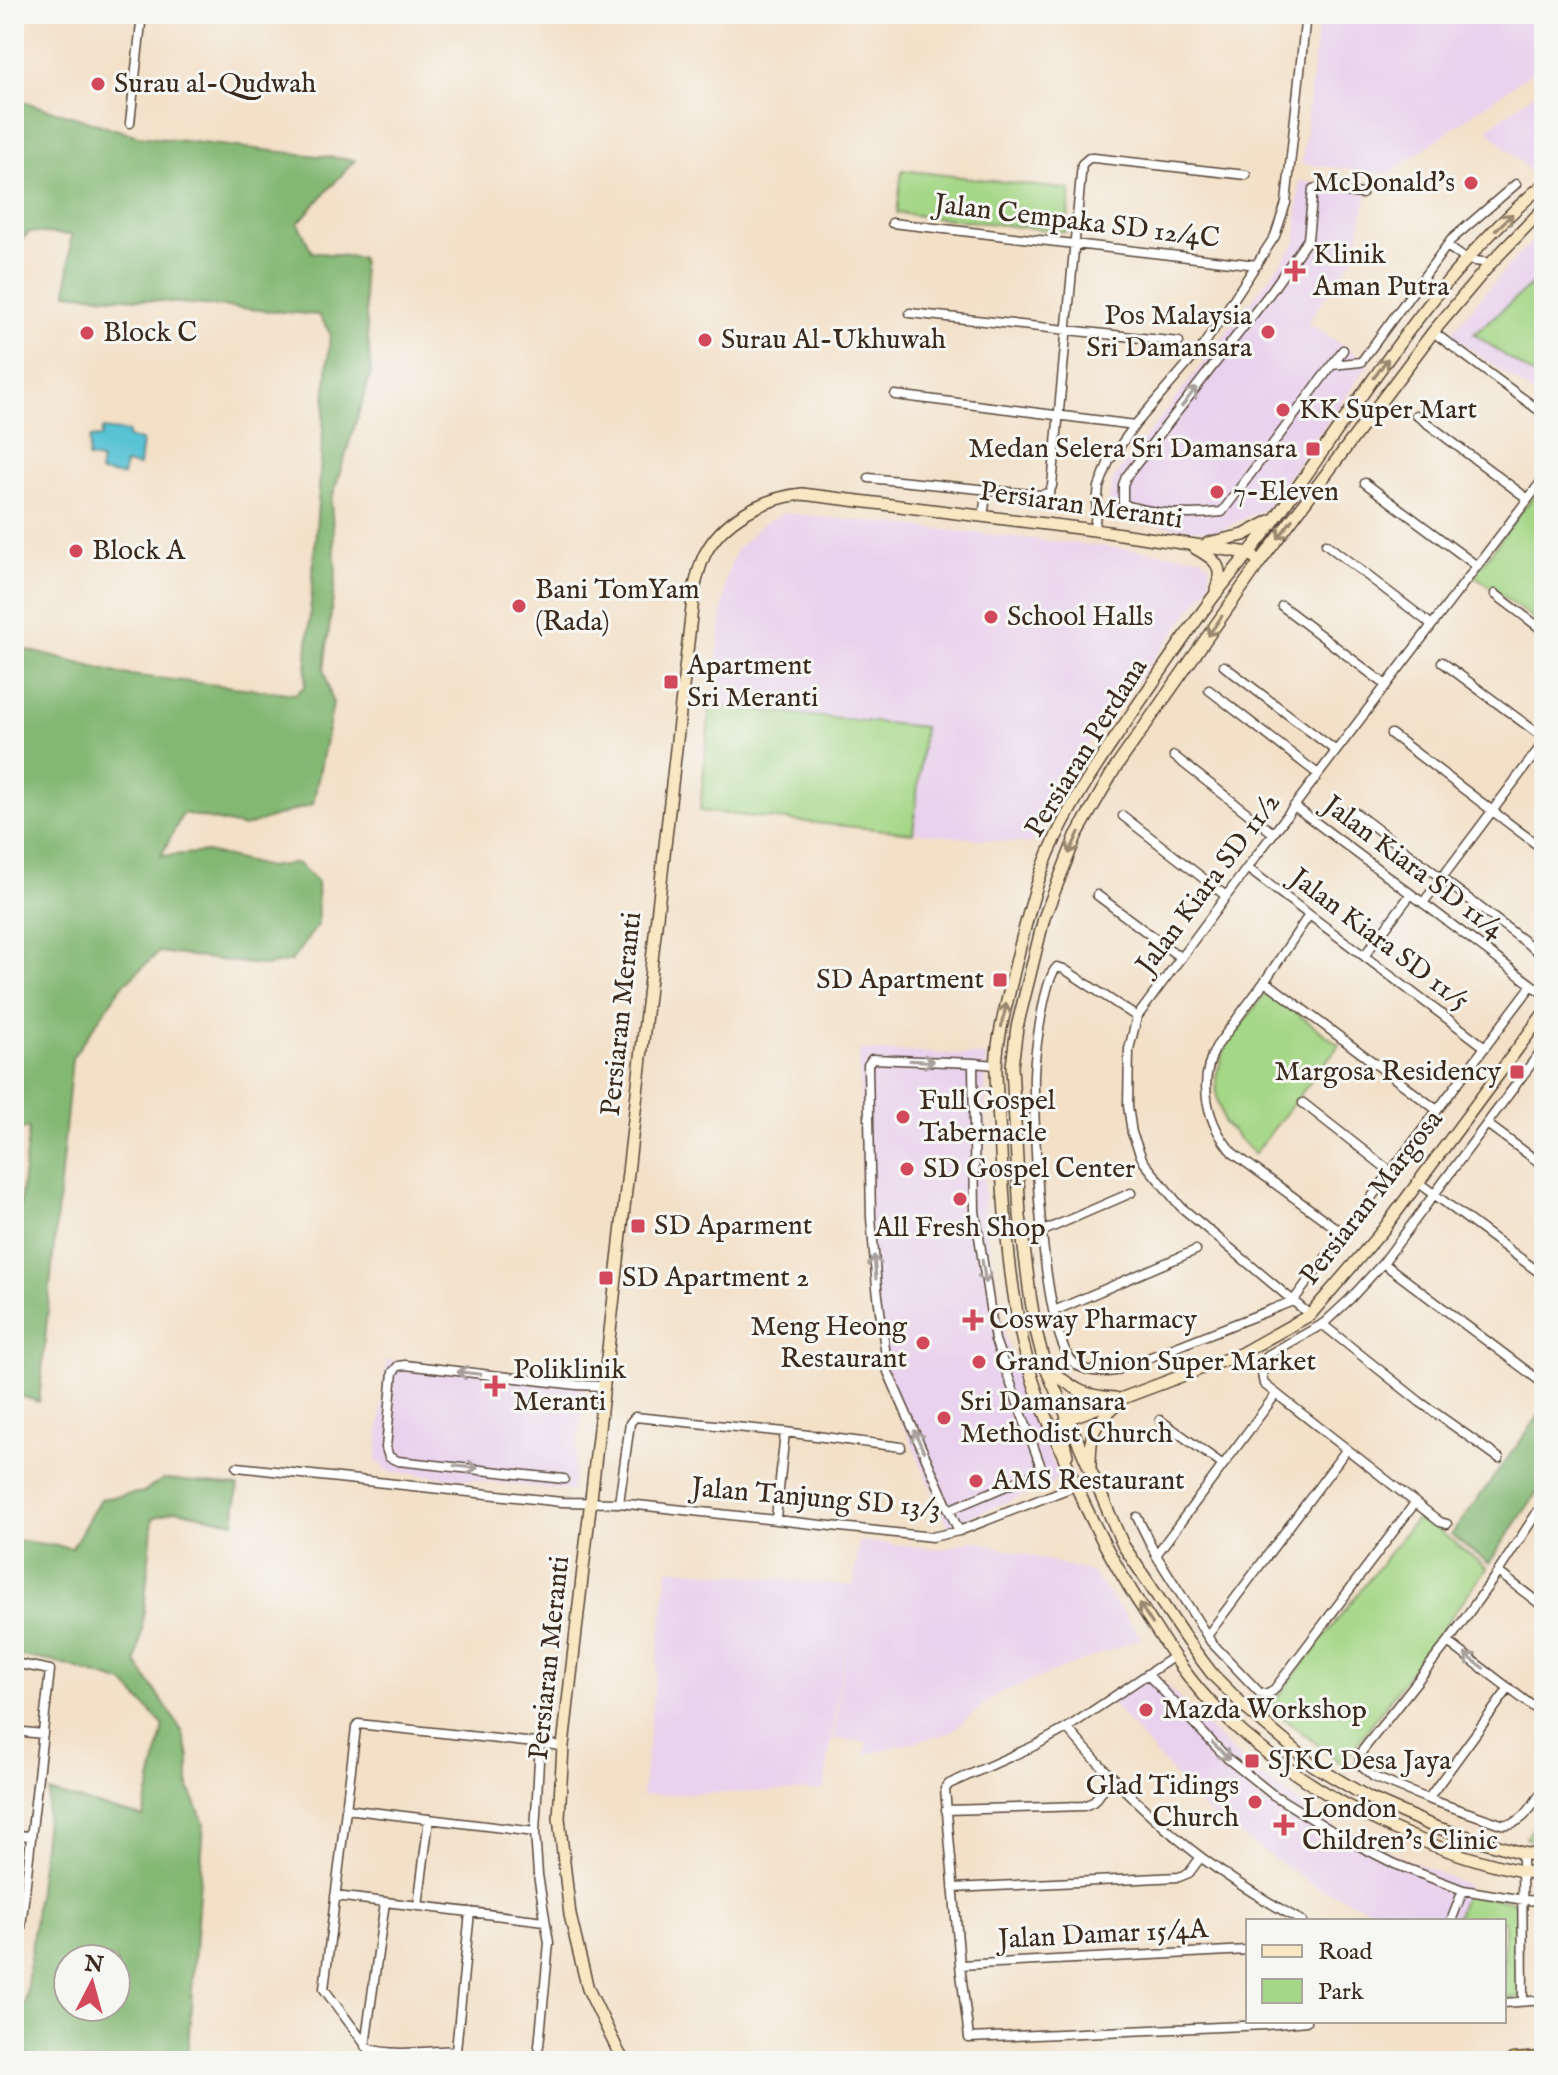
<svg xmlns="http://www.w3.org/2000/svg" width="1558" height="2075" font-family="'IM FELL English',serif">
	<rect width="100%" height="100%" fill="#f6f6f2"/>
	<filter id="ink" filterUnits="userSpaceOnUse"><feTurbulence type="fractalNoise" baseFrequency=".0125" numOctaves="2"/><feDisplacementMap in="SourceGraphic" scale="16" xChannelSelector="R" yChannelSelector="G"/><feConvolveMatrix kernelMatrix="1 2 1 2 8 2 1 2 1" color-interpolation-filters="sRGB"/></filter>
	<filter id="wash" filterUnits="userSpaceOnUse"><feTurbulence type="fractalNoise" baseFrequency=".006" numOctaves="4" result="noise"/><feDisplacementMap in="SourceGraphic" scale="32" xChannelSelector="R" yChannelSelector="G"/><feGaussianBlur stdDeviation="1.8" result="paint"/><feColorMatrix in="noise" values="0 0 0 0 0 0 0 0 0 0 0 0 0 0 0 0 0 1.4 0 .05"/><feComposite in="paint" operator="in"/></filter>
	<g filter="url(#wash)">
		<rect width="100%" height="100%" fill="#f3e0c7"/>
		<!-- built -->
		<path fill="#e9d2ed" d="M 1319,14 L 1544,14 L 1544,63 L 1389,174 L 1302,164 Z
			M 1544,86 L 1544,169 L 1534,176 L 1487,129 Z
			M 1299,181 L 1368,188 L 1355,255 L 1307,323 L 1370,363 L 1266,508 L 1217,532 L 1120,521 L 1107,507 L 1113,479 L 1296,243 Z
			M 1544,233 L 1544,402 L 1452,336 L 1451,333 L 1487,290 L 1523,250 Z
			M 785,513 L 1202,557 L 1210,565 L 1210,581 L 1207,590 L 1082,752 L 1058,789 L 1030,844 L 700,811 L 726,577 L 736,550 L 761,525 Z
			M 859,1050 L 986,1056 L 984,1215 L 1006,1341 L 1058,1475 L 1052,1485 L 948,1525 L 883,1379 L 862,1215 Z
			M 386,1360 L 586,1379 L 572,1491 L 387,1471 L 376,1461 Z
			M 972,1540 L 1091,1572 L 1142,1638 L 997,1694 L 950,1733 L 866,1754 L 867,1742 L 834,1739 L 848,1626 L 824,1790 L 642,1795 L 668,1568 L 853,1586 L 859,1541 L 943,1549 Z
			M 1149,1668 L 1247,1766 L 1341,1832 L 1468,1885 L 1455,1921 L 1398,1921 L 1313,1885 L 1207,1813 L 1105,1696 Z"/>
		<!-- green -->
		<path fill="#a4d786" stroke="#708052" stroke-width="2" d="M 902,170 L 1071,190 L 1066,232 L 897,213 Z
			M 1544,274 L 1544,381 L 1543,382 L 1474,334 Z
			M 1544,482 L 1544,627 L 1474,575 Z
			M 710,706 L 924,727 L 913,833 L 700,811 Z
			M 1267,991 L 1339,1045 L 1254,1154 L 1224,1123 L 1217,1098 L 1216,1076 L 1225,1047 Z
			M 1419,1515 L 1487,1568 L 1342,1764 L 1270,1707 Z
			M 1544,1811 L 1544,1842 L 1526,1838 Z
			M 1465,1894 L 1520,1902 L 1521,1997 L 1504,1999 L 1504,1921 L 1455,1921 Z"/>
		<!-- forest -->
		<path fill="#83b873" stroke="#5f7148" stroke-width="2" fill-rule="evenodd" d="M 14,98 L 17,100 L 138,136 L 355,160 L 298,223 L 312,252 L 361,258 L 371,374 L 331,501 L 336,573 L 324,670 L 333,704 L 313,804 L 244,827 L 183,813 L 161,856 L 207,852 L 268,867 L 297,863 L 317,882 L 318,925 L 291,961 L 266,966 L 159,952 L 121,987 L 72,1058 L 39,1402 L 14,1394 L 14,1253 L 29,1128 L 14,1130 L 14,644 L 19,648 L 121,674 L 296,694 L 305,686 L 330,333 L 319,315 L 67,293 L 71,235 L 29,232 L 19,242 L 14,242 Z
			M 1544,1409 L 1544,1482 L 1489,1563 L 1451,1535 Z
			M 163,1479 L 238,1486 L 234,1522 L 176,1510 L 153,1518 L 142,1629 L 136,1662 L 182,1731 L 189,1756 L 189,1788 L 204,1823 L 187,2061 L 14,2061 L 14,2004 L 25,2004 L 49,1792 L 143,1817 L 164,1726 L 124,1683 L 55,1662 L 14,1655 L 14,1540 L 72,1548 L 100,1499 L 144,1492 ZM 68,1959 L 116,1959 L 116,2007 L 68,2007 Z"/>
		<!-- water -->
		<path fill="#59c3d4" stroke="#4a7679" stroke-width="2" d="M 102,429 L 128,432 L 128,438 L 142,440 L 139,466 L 125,464 L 123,476 L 100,473 L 101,460 L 88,458 L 90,438 L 101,437 Z"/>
	</g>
	<g filter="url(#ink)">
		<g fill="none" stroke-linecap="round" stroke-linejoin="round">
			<defs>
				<path id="street" d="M 130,123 L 142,14
					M 892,223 L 1257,265
					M 1447,246 L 1467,260 L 1491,263
					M 910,313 L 1179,342
					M 1433,332 L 1544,414
					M 1343,350 L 1222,512 C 1189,516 1160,515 1128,506 L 1123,502 L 1123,485 L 1126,477 L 1270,293 L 1308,239 L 1313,189 L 1316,188 L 1362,194
					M 1332,365 L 1361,362 L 1451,240 L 1516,184
					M 895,395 L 1135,425
					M 1416,415 L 1528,499
					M 869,478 L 1040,495 L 1049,493 L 1052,486 L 1082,164 L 1089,158 L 1094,158 L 1246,175
					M 1365,483 L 1477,566
					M 983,517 L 987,488
					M 1094,530 L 1099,487 L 1109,461 L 1135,425 L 1203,346 L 1275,236 L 1286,203 L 1306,14
					M 1326,544 L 1432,625
					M 1495,594 L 1544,631
					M 1282,606 L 1386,685
					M 1442,662 L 1544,738
					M 1224,666 L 1336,751
					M 1209,690 L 1318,774
					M 1391,734 L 1544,850
					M 1174,756 L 1273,833
					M 1294,806 L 1544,994
					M 1352,810 L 1537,951
					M 1123,816 L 1226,896
					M 1247,868 L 1485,1047
					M 1097,895 L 1181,958
					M 1423,903 L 1544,742
					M 1309,915 L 1265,981 L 1216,1047 C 1197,1083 1207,1124 1233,1153 L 1344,1234
					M 1364,956 L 1411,894
					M 1265,981 L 1437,1110
					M 1137,1017 L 1064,969 L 1057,967 C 1044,979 1035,1053 1034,1074 C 1033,1121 1041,1336 1074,1363 C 1085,1372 1102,1373 1115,1371 L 1293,1301 L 1532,985
					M 973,1063 L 996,1065
					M 1303,1103 L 1391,1172
					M 1487,1124 L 1544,1166
					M 1419,1183 L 1544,1276
					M 1041,1232 L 1131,1193
					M 1383,1263 L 1544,1384
					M 1054,1311 L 1196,1250
					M 1310,1315 L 1181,1207 L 1143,1161 L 1132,1133 L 1128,1106 L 1129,1049 L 1137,1017 L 1247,868 L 1544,478
					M 1322,1324 L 1420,1402 L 1499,1458
					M 1160,1420 L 1223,1465
					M 237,1467 L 562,1502 L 619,1503 L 932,1537 L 959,1531 L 1075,1486
					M 564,1479 L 398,1461 L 389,1457 L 386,1448 L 393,1372 L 398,1366 L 405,1365 L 577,1385 L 603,1386
					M 1544,1502 L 1498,1572 L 1448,1642 L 1362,1751 L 1360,1756 L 1360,1765 L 1374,1777 L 1428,1799 L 1501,1824 C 1523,1827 1533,1804 1544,1788
					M 619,1503 L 630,1423 L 635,1417 L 785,1432 L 901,1447
					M 949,1510 L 1037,1473 L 1041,1467 L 995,1340 L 975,1211 L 973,1063 L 872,1059 L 868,1065 L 871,1218 L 877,1288 L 888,1372 L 949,1510 L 959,1531
					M 1137,1517 L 1156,1555 L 1211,1642 L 1259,1692 L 1266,1695 L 1273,1691 L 1415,1503
					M 776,1518 L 785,1432
					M 1447,1524 L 1440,1522 L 1264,1384 C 1261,1373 1261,1364 1268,1355 L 1323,1324 L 1350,1299 L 1383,1263 L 1544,1047
					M 1156,1555 L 1276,1394
					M 1498,1572 L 1544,1607
					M 1207,1636 L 1347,1449
					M 1448,1642 L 1544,1715
					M 1173,1657 L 1067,1728 L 1034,1746 L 949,1784 L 945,1789 L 960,1965 L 969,2038 L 1266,2025 L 1306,2021
					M 14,1663 L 50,1670 L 14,1989
					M 1148,1675 L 1227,1758 L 1272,1794 L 1340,1836 L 1395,1864 L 1463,1890 L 1524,1900 L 1544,1901
					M 1067,1728 C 1108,1775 1152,1820 1202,1858 C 1233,1881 1267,1902 1302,1921
					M 14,1731 L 43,1734
					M 1428,1799 L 1509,1688
					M 346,1809 L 535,1832
					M 946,1810 L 1084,1806 L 1093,1802 L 1113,1777
					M 14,1835 L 31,1836
					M 1522,1853 L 1523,2001
					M 953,1888 L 1179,1877 L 1189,1873 L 1201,1857
					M 335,1896 L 545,1921
					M 418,1906 L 429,1819
					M 470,1912 L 456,2050 C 433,2051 388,2057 368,2048 L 324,1989 L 356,1728 L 358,1724 L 563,1746
					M 1451,1921 L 1463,1890
					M 960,1965 L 1248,1950
					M 1504,2003 L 1544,2000
					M 365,2046 L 385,1902
					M 539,2046 L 549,1943 L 538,1875 L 535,1832 L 540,1743"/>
				<path id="secondary" d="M 1544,184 C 1434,276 1360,401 1277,516 C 1257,545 1233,571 1211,600 C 1178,645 1146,693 1114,740 C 1086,781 1059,824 1042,870 C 1029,907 1020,945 1011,984 C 1005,1011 997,1039 996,1068 C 996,1096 1000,1125 1001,1153 C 1005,1223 1010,1296 1028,1364 C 1038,1402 1056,1437 1071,1474 C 1093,1527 1120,1575 1152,1623 C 1171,1653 1191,1683 1216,1708 C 1267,1759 1327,1798 1392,1828 C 1441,1850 1491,1867 1544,1875
					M 1544,208 L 1491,263 L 1433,332 L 1260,562 L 1114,770 L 1076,836 L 1044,918 L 1017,1027 L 1012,1066 L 1020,1216 L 1030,1295 L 1036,1331 L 1045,1366 L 1123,1545 L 1188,1642 L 1213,1675 L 1249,1711 L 1313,1765 L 1369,1798 L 1435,1827 L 1522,1853 L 1544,1857
					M 1208,543 L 1244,535 L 1270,521
					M 1195,548 C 1215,559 1225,566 1216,590
					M 1046,1367 C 1073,1387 1079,1396 1115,1398
					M 1067,1419 L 1240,1354 L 1310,1315 L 1383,1230 L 1544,1013
					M 1067,1419 C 1059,1429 1064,1443 1067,1455
					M 1090,1467 C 1090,1431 1092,1427 1118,1403
					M 624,2061 L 619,2053 L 588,1989 L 579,1953 L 570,1915 L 559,1818 L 563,1746 L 694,590 C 697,578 699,566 705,554 C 723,519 764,498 802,494 L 1094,530 L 1249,553 L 1260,562"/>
				<path id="highway" d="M 1513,2061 L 1544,2059"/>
			</defs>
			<!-- street casing -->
			<use href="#street" stroke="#574537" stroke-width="11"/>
			<!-- secondary casing -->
			<use href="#secondary" stroke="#574537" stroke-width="14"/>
			<!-- highway casing -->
			<use href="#highway" stroke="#574537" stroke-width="17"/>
			<!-- street -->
			<use href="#street" stroke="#fff" stroke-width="8"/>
			<!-- secondary -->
			<use href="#secondary" stroke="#f9e7c3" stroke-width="11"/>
			<!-- highway -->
			<use href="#highway" stroke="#f0c469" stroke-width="14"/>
		</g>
		<!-- one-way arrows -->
		<defs><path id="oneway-shaft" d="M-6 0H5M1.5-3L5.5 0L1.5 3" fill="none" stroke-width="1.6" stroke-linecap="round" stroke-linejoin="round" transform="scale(2)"/></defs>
		<g stroke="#9a8870">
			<use href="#oneway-shaft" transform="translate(1504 222) rotate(-44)"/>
			<use href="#oneway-shaft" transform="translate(1381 368) rotate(-54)"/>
			<use href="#oneway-shaft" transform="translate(1285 529) rotate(127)"/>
			<use href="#oneway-shaft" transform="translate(1215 626) rotate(125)"/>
			<use href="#oneway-shaft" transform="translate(1074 843) rotate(115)"/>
			<use href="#oneway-shaft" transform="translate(1004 1015) rotate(-78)"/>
			<use href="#oneway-shaft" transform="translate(1146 1614) rotate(-123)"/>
		</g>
		<g stroke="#a79f9a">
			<use href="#oneway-shaft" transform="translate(1189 397) rotate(-52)"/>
			<use href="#oneway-shaft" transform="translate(922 1061) rotate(3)"/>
			<use href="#oneway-shaft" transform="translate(875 1267) rotate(-95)"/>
			<use href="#oneway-shaft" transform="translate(984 1272) rotate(81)"/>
			<use href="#oneway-shaft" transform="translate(469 1373) rotate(-174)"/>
			<use href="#oneway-shaft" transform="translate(919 1441) rotate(-114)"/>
			<use href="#oneway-shaft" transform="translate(466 1467) rotate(6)"/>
			<use href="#oneway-shaft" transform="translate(1474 1661) rotate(-143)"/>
			<use href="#oneway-shaft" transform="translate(1221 1751) rotate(45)"/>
		</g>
	</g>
	<!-- markers -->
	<g fill="#d1495b" stroke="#f6f6f2" stroke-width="3">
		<circle cx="98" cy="84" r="8"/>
		<circle cx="1471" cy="183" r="8"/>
		<path d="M1291 259h8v8h8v8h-8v8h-8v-8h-8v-8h8z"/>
		<circle cx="1268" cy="332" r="8"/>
		<circle cx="87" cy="333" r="8"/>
		<circle cx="705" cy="340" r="8"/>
		<circle cx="1283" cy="410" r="8"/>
		<rect x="1305" y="441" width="16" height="16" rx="4"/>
		<circle cx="1217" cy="492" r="8"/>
		<circle cx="76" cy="551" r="8"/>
		<circle cx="519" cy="606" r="8"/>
		<circle cx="991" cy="617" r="8"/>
		<rect x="663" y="674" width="16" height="16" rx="4"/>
		<rect x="992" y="972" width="16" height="16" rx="4"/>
		<rect x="1509" y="1064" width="16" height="16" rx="4"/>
		<circle cx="903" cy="1117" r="8"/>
		<circle cx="907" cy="1169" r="8"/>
		<circle cx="960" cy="1199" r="8"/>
		<rect x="630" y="1218" width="16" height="16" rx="4"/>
		<rect x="598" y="1270" width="16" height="16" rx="4"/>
		<path d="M969 1308h8v8h8v8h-8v8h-8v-8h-8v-8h8z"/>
		<circle cx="923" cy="1343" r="8"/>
		<circle cx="979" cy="1362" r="8"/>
		<path d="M491 1374h8v8h8v8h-8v8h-8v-8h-8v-8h8z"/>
		<circle cx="944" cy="1418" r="8"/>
		<circle cx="976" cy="1481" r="8"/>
		<circle cx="1146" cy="1710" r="8"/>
		<rect x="1244" y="1753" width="16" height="16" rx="4"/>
		<circle cx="1255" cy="1802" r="8"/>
		<path d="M1280 1813h8v8h8v8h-8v8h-8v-8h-8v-8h8z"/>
	</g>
	<g text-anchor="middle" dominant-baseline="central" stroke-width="6" stroke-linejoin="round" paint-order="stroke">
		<!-- poi labels -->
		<g font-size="28" fill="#3b2a1e" stroke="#f6f6f2" text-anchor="start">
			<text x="114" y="84">Surau al-Qudwah</text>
			<text x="1455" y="183" text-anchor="end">McDonald's</text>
			<text x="1313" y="255">Klinik<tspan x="1313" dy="32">Aman Putra</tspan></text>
			<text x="1252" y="316" text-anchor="end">Pos Malaysia<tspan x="1252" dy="32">Sri Damansara</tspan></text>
			<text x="103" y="333">Block C</text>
			<text x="721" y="340">Surau Al-Ukhuwah</text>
			<text x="1299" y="410">KK Super Mart</text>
			<text x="1297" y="449" text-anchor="end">Medan Selera Sri Damansara</text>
			<text x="1233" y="492">7-Eleven</text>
			<text x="92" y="551">Block A</text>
			<text x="535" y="590">Bani TomYam<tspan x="535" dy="32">(Rada)</tspan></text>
			<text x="1007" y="617">School Halls</text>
			<text x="687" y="666">Apartment<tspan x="687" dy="32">Sri Meranti</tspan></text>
			<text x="984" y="980" text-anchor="end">SD Apartment</text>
			<text x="1501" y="1072" text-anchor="end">Margosa Residency</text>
			<text x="919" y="1101">Full Gospel<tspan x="919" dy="32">Tabernacle</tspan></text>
			<text x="923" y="1169">SD Gospel Center</text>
			<text x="654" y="1226">SD Aparment</text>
			<text x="960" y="1228" text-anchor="middle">All Fresh Shop</text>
			<text x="622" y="1278">SD Apartment 2</text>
			<text x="989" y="1320">Cosway Pharmacy</text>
			<text x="907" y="1327" text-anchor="end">Meng Heong<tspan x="907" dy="32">Restaurant</tspan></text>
			<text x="995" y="1362">Grand Union Super Market</text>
			<text x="513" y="1370">Poliklinik<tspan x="513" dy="32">Meranti</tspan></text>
			<text x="960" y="1402">Sri Damansara<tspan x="960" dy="32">Methodist Church</tspan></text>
			<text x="992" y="1481">AMS Restaurant</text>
			<text x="1162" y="1710">Mazda Workshop</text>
			<text x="1268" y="1761">SJKC Desa Jaya</text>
			<text x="1239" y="1786" text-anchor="end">Glad Tidings<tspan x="1239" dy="32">Church</tspan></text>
			<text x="1302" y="1809">London<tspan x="1302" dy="32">Children's Clinic</tspan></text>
		</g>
		<!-- street labels -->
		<g font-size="28" fill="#3b2a1e" stroke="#f6f6f2">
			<text transform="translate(1077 222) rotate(7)">Jalan Cempaka SD 12/4C</text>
			<text transform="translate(1081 506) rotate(8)">Persiaran Meranti</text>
			<text transform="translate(1087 748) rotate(-58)">Persiaran Perdana</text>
			<text transform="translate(1413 868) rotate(37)">Jalan Kiara SD 11/4</text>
			<text transform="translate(1209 884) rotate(-53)">Jalan Kiara SD 11/2</text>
			<text transform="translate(1379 940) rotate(37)">Jalan Kiara SD 11/5</text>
			<text transform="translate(622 1014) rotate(-84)">Persiaran Meranti</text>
			<text transform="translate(1372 1198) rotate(-52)">Persiaran Margosa</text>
			<text transform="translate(816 1499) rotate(5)">Jalan Tanjung SD 13/3</text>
			<text transform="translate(550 1658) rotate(-84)">Persiaran Meranti</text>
			<text transform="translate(1103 1935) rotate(-3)">Jalan Damar 15/4A</text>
		</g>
	</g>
	<!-- margin -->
	<rect width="1558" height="2075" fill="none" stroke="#f6f6f2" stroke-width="48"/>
	<!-- legend -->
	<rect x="1246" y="1919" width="260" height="104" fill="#f6f6f2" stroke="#aba49d" stroke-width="2"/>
	<rect x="1262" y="1945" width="40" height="12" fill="#f9e7c3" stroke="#aba49d" stroke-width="2"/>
	<text x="1318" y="1959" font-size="24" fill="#3b2a1e">Road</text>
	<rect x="1262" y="1979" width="40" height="24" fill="#a4d786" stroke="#aba49d" stroke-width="2"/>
	<text x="1318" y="1999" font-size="24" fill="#3b2a1e">Park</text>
	<!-- north arrow -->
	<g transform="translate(92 1983) rotate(6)"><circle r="38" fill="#f6f6f2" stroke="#aba49d" stroke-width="2"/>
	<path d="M0-6L14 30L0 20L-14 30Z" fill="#d1495b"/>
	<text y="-12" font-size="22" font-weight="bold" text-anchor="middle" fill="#3b2a1e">N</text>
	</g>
</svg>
